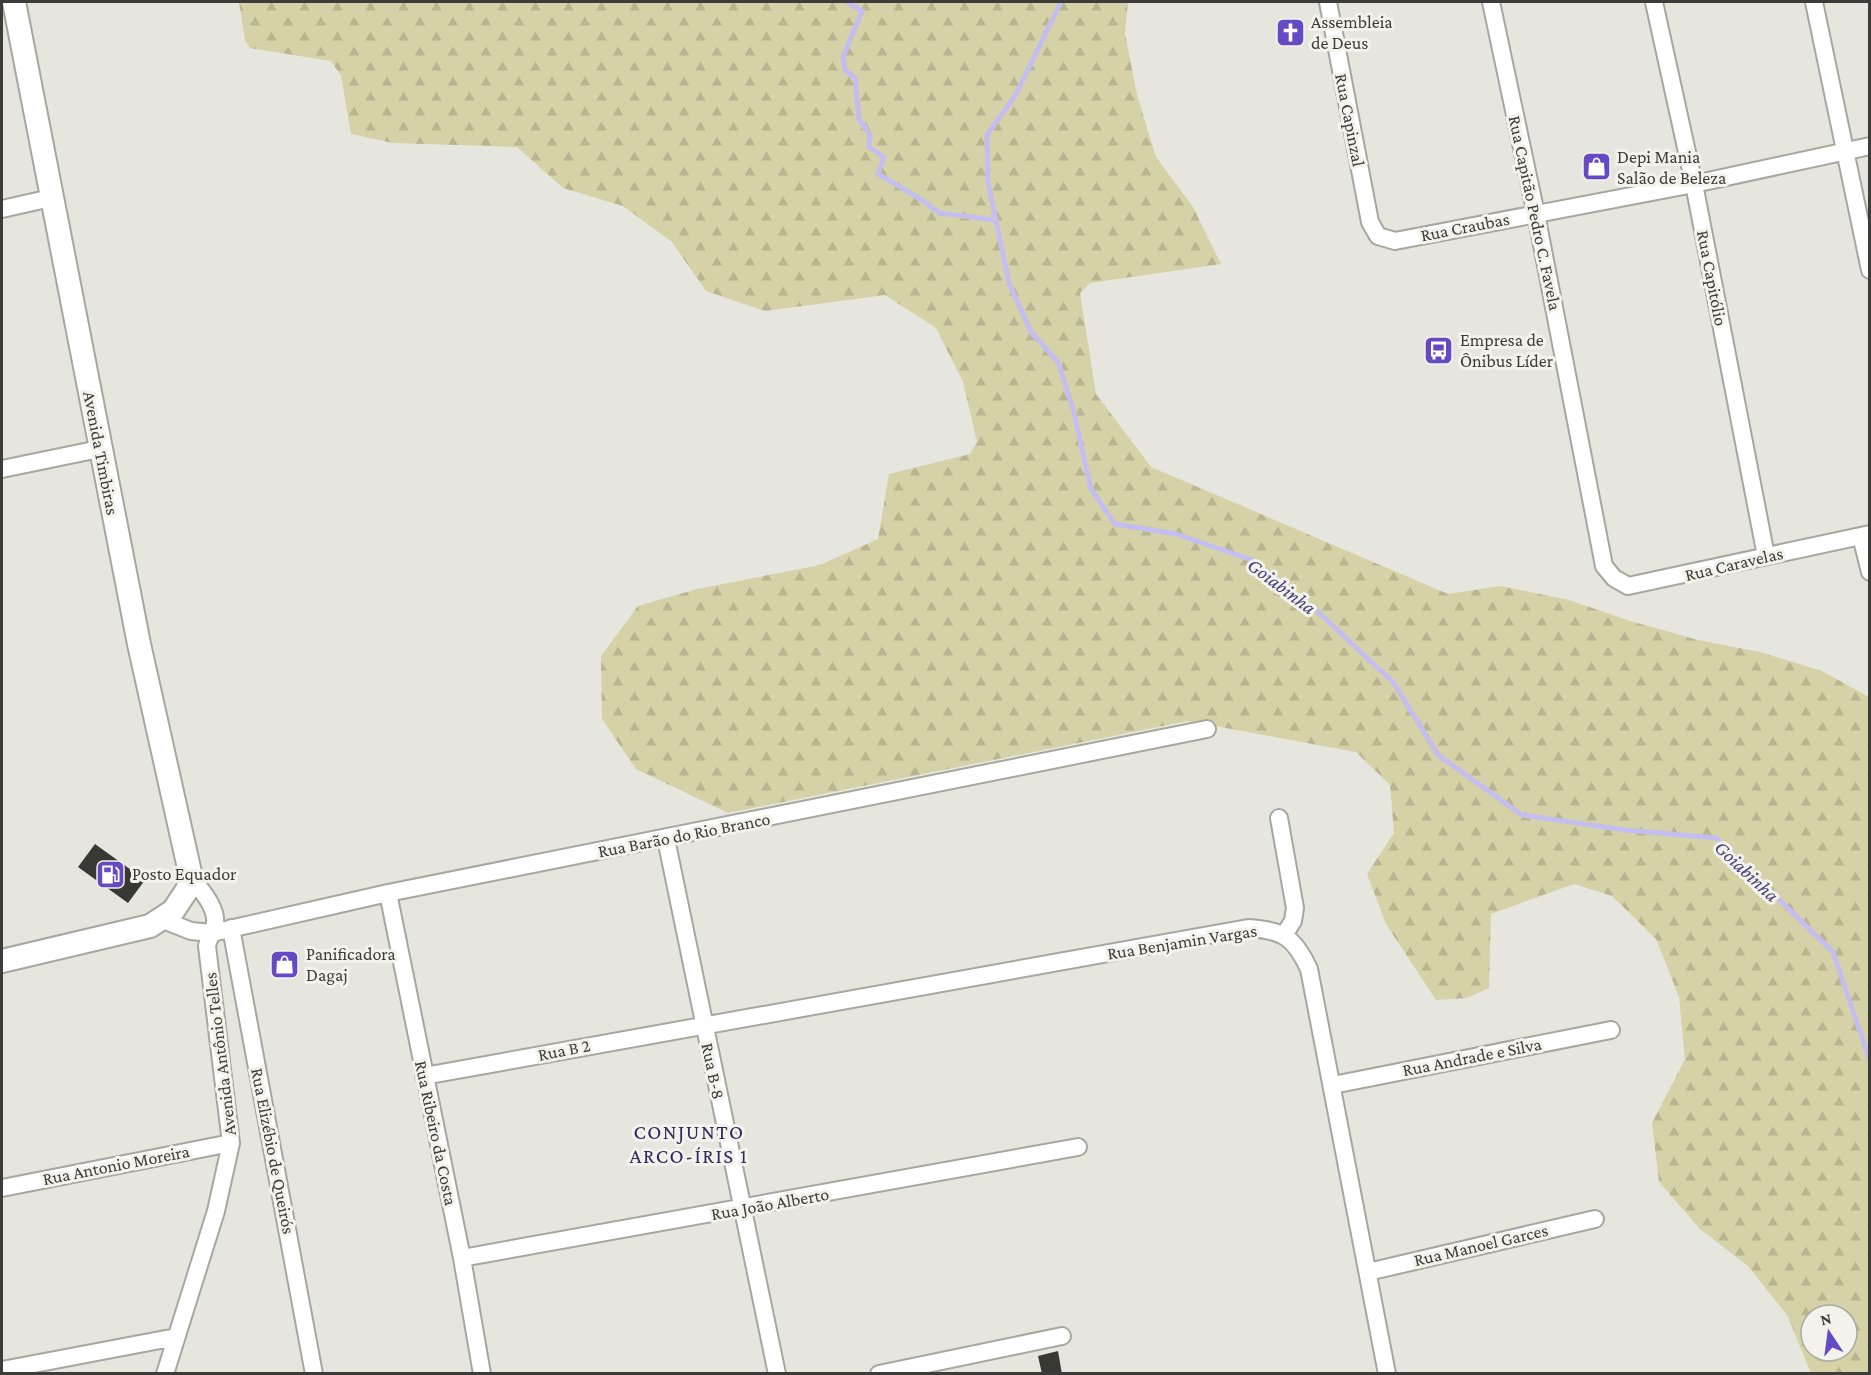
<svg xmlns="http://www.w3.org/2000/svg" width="1871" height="1375" font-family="'Crimson Pro',serif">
	<defs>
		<pattern id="forest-firs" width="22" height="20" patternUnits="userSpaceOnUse" patternTransform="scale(1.5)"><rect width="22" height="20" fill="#d5d2a7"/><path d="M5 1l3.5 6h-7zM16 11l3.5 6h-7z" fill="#b8b590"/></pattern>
	</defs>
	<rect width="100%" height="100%" fill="#e6e6de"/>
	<!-- forest -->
	<path fill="url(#forest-firs)" fill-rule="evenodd" d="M 239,2 L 1128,2 L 1125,33 L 1137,95 L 1156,157 L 1193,207 L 1221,264 L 1090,283 L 1080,293 L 1096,394 L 1151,467 L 1448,594 L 1501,586 L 1569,600 L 1630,621 L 1698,640 L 1760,652 L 1822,671 L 1869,697 L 1869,1373 L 1811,1373 L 1787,1315 L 1748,1266 L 1700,1229 L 1659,1182 L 1652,1123 L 1685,1059 L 1679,997 L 1656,939 L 1612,896 L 1574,884 L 1491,914 L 1489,988 L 1467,998 L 1436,1000 L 1386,924 L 1367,874 L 1394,833 L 1390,785 L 1356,752 L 1188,721 L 728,813 L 636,769 L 602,719 L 601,656 L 638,606 L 697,589 L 820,565 L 878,539 L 889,474 L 970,454 L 977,442 L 963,382 L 936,328 L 885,295 L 765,311 L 706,291 L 672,242 L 623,206 L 563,188 L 517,147 L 393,143 L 351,134 L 341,76 L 331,61 L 250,48 L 245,40 ZM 1811,1315 L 1847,1315 L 1847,1351 L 1811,1351 Z"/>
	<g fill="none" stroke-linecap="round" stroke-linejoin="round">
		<!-- stream -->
		<path stroke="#c3beef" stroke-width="5" d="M 847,2 L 862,11 L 843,57 L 845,70 L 855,78 L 859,119 L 870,135 L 869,147 L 884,157 L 878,174 L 922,200 L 939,213 L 996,220
			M 1061,2 L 1015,96 L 987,135 L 988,182 L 1009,283 L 1031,332 L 1058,362 L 1073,409 L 1091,489 L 1115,524 L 1176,534 L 1252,560 L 1318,612 L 1393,682 L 1438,755 L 1522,815 L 1625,830 L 1716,838 L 1833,952 L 1870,1061"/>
	</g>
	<!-- building -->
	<path fill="#393933" d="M 95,844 L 145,880 L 128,903 L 78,867 Z
		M 1058,1351 L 1062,1374 L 1042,1374 L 1038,1356 Z"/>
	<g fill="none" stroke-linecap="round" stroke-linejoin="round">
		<defs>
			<path id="street" d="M 1328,2 L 1370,222 L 1378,236 L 1395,241 L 1694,184 L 1870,146
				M 1491,2 L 1536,214 L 1604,566 L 1614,578 L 1628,586 L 1870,534
				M 1654,2 L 1694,184 L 1766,556
				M 1814,2 L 1870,270
				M 2,209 L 51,198
				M 2,469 L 99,449
				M 1861,536 L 1870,572
				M 1279,818 L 1295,908 L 1293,921 L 1284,935
				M 666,839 L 777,1374
				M 388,893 L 462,1258 L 482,1374
				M 163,920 L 191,931 L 212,933 L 388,893 L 1207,729
				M 231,928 L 314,1374
				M 424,1076 L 1248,928 C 1283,930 1294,937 1309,969 L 1387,1374
				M 1333,1085 L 1611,1030
				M 2,1188 L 231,1143
				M 462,1258 L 1078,1147
				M 1368,1272 L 1595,1219
				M 2,1370 L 176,1337
				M 165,1374 L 216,1211 L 231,1143 L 207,946 C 208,939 212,935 214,928 C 220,910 201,890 191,877
				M 879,1374 L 1062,1336"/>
			<path id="secondary" d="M 2,961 L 150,926 L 173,911 L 187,890 L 191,877 L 139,644 L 14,2"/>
		</defs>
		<!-- street casing -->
		<use href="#street" stroke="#a7a69f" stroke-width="20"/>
		<!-- secondary casing -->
		<use href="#secondary" stroke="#a7a69f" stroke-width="26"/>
		<!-- street -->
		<use href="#street" stroke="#fff" stroke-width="16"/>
		<!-- secondary -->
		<use href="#secondary" stroke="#fff" stroke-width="22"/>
	</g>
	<!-- icons -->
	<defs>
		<symbol id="church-square" viewBox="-11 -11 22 22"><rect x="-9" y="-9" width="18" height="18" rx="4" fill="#664ac3" stroke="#f4f3eb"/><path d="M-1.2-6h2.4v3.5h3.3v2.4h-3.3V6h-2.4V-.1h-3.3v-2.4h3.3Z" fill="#fff"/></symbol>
		<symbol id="shop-square" viewBox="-11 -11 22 22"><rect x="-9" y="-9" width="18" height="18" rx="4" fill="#664ac3" stroke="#f4f3eb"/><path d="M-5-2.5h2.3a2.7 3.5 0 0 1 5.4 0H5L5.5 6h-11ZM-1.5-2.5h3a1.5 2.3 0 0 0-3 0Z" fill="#fff"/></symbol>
		<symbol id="bus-square" viewBox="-11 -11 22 22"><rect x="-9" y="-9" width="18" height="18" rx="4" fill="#664ac3" stroke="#f4f3eb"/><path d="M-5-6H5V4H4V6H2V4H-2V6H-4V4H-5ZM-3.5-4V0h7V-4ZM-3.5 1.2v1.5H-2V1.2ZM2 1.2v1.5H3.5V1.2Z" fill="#fff"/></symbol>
		<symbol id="fuel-square" viewBox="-11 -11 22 22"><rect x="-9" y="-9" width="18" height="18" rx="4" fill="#664ac3" stroke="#f4f3eb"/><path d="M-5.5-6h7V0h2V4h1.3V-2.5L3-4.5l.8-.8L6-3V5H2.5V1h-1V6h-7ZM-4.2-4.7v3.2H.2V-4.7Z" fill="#fff"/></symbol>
	</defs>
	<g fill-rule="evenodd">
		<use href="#church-square" x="1274" y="16" width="33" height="33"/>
		<use href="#shop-square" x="1580" y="150" width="33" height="33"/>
		<use href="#bus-square" x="1422" y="334" width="33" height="33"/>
		<use href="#fuel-square" x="94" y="858" width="33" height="33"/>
		<use href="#shop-square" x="268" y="948" width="33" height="33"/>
	</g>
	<g text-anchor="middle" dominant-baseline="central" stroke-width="6" stroke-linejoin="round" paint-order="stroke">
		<!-- poi labels -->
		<g font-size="18" fill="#3d3c39" stroke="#f4f3eb" text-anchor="start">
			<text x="1311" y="22">Assembleia<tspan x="1311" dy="21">de Deus</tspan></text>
			<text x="1617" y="157">Depi Mania<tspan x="1617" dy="21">Salão de Beleza</tspan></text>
			<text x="1460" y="340">Empresa de<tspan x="1460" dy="21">Ônibus Líder</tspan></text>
			<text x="132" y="874">Posto Equador</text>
			<text x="306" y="954">Panificadora<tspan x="306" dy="21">Dagaj</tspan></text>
		</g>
		<!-- street labels -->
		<g font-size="18" fill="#3d3c39" stroke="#f4f3eb">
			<text transform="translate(1350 120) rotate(79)">Rua Capinzal</text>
			<text transform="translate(1535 213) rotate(78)">Rua Capitão Pedro C. Favela</text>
			<text transform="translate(1465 227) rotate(-11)">Rua Craubas</text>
			<text transform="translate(1712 278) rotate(79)">Rua Capitólio</text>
			<text transform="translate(101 453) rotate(79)">Avenida Timbiras</text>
			<text transform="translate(1734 564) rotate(-13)">Rua Caravelas</text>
			<text transform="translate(684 835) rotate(-11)">Rua Barão do Rio Branco</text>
			<text transform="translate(1182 942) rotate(-9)">Rua Benjamin Vargas</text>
			<text transform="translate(564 1050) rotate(-11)">Rua B 2</text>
			<text transform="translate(220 1054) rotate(-97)">Avenida Antônio Telles</text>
			<text transform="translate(1472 1057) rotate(-11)">Rua Andrade e Silva</text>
			<text transform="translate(713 1071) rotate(78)">Rua B-8</text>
			<text transform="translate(436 1133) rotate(78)">Rua Ribeiro da Costa</text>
			<text transform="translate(273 1151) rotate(79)">Rua Elizébio de Queirós</text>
			<text transform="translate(116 1165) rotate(-11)">Rua Antonio Moreira</text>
			<text transform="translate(770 1204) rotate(-10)">Rua João Alberto</text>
			<text transform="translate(1481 1245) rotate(-13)">Rua Manoel Garces</text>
		</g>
		<!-- water labels -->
		<g font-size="20" font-style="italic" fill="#4a407d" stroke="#f4f3eb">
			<text transform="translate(1282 586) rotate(37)">Goiabinha</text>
			<text transform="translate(1747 871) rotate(43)">Goiabinha</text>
		</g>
		<!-- quarter labels -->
		<g font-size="21" letter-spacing="1.5" fill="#332762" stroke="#f4f3eb">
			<text x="689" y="1132">CONJUNTO<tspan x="689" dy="24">ARCO-ÍRIS 1</tspan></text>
		</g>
	</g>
	<!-- border -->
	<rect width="1871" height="1375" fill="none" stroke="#3d3c39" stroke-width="6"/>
	<!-- north arrow -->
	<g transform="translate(1829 1333) rotate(347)"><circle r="28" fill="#f4f3eb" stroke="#abaaa4" stroke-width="1.5"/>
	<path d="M0-4.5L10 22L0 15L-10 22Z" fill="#664ac3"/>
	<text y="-9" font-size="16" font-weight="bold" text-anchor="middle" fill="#3d3c39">N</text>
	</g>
</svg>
